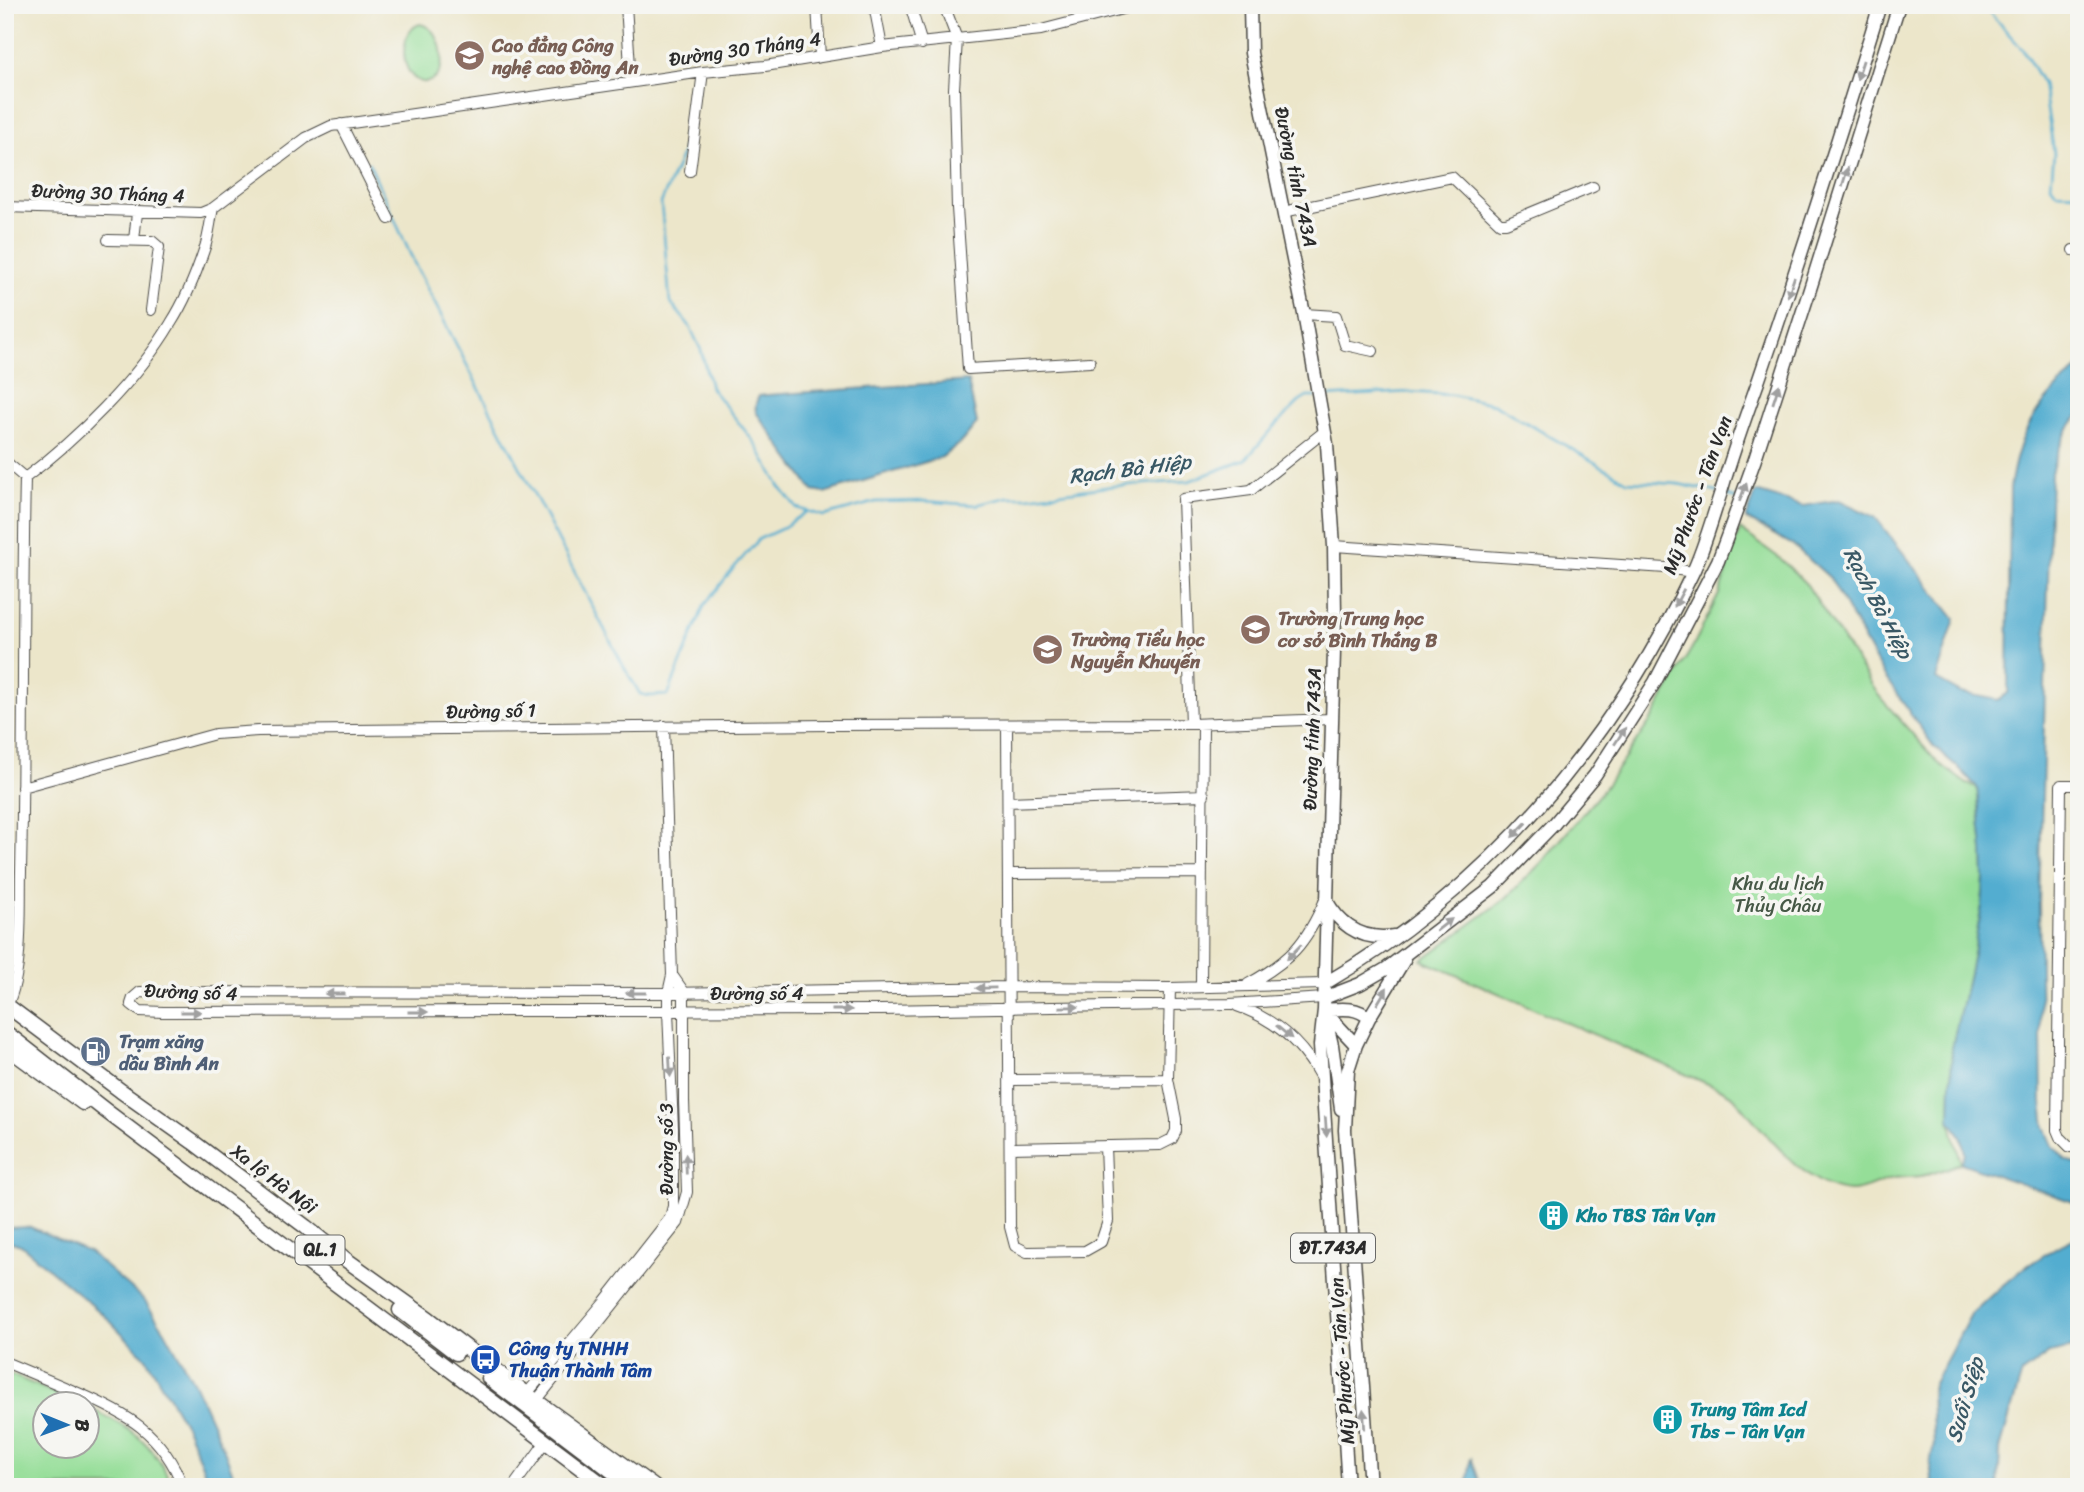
<svg xmlns="http://www.w3.org/2000/svg" width="2084" height="1492" font-family="Sriracha,sans-serif">
	<rect width="100%" height="100%" fill="#f6f6f2"/>
	<filter id="ink" filterUnits="userSpaceOnUse"><feTurbulence type="fractalNoise" baseFrequency=".0143" numOctaves="2"/><feDisplacementMap in="SourceGraphic" scale="14" xChannelSelector="R" yChannelSelector="G"/><feConvolveMatrix kernelMatrix="1 2 1 2 8 2 1 2 1" color-interpolation-filters="sRGB"/></filter>
	<filter id="wash" filterUnits="userSpaceOnUse"><feTurbulence type="fractalNoise" baseFrequency=".00686" numOctaves="4" result="noise"/><feDisplacementMap in="SourceGraphic" scale="28" xChannelSelector="R" yChannelSelector="G"/><feGaussianBlur stdDeviation="1.57" result="paint"/><feColorMatrix in="noise" values="0 0 0 0 0 0 0 0 0 0 0 0 0 0 0 0 0 1.4 0 .05"/><feComposite in="paint" operator="in"/></filter>
	<g filter="url(#wash)">
		<rect width="100%" height="100%" fill="#ece6ca"/>
		<!-- green -->
		<path fill="#95de98" stroke="#608462" stroke-width="2" d="M 420,24 C 448,30 449,85 423,82 C 400,79 397,31 420,24 Z
			M 1740,529 L 1782,560 L 1807,585 L 1879,696 L 1937,762 L 1967,784 L 1977,787 L 1983,850 L 1984,878 L 1982,906 L 1970,969 L 1952,1047 L 1950,1120 L 1961,1163 C 1949,1167 1937,1173 1925,1175 C 1915,1178 1903,1176 1893,1178 C 1878,1182 1867,1190 1852,1191 C 1807,1192 1761,1127 1733,1096 L 1722,1090 L 1422,960 L 1505,899 L 1541,863 L 1603,790 L 1653,717 L 1693,646 L 1719,594 Z
			M 5,1372 L 80,1404 L 46,1404 L 46,1446 L 88,1446 L 88,1408 C 128,1425 156,1443 172,1487 L 5,1487 Z"/>
		<!-- water -->
		<path fill="#52add0" stroke="#3e6c7e" stroke-width="2" d="M 2079,368 L 2079,415 C 2064,431 2057,453 2051,473 L 2039,904 L 2042,1102 L 2045,1127 L 2053,1146 L 2066,1160 L 2079,1165 L 2079,1204 L 1961,1163 L 1965,1153 L 1961,1136 L 1950,1120 L 1952,1047 L 1970,969 L 1982,906 L 1984,878 L 1983,850 L 1977,787 L 1960,769 L 1934,747 L 1883,674 L 1830,578 L 1793,545 L 1746,519 L 1756,492 L 1803,506 L 1839,500 L 1875,517 L 1955,619 L 1936,679 L 1961,693 L 1998,700 L 2008,693 L 2010,489 C 2018,433 2036,404 2079,368 Z
			M 968,381 L 977,423 L 962,441 L 942,457 L 824,493 L 813,491 L 756,412 C 755,405 756,402 759,396 L 767,395 Z
			M 30,1227 L 89,1252 L 144,1300 L 165,1331 L 194,1383 L 223,1447 L 238,1487 L 211,1487 L 186,1427 L 146,1358 L 106,1317 L 21,1245 L 5,1240 L 5,1228 Z
			M 2079,1236 L 2079,1347 L 2049,1353 L 2022,1373 L 2000,1449 L 1998,1487 L 1933,1487 L 1930,1463 L 1934,1444 L 1931,1396 L 1933,1385 L 1971,1314 L 1997,1290 L 2021,1270 L 2055,1248 Z
			M 1471,1457 L 1480,1483 L 1480,1487 L 1467,1487 Z"/>
		<g fill="none" stroke-linecap="round" stroke-linejoin="round">
			<!-- stream -->
			<path stroke="#52add0" stroke-width="2.5" d="M 1983,5 L 2023,50 L 2043,84 L 2054,153 L 2051,185 L 2056,192 L 2079,193
				M 691,89 L 683,152 L 661,203 L 670,302 L 689,325 L 701,350 L 711,388 L 755,443 L 780,487 L 797,508 L 824,516 L 876,502 L 924,501 L 976,505 L 1008,497 L 1027,497 L 1114,486 L 1189,481 L 1245,460 L 1276,425 L 1299,402 L 1307,397 L 1316,397
				M 369,163 L 417,269 L 624,667 L 640,694 L 650,696 L 668,695 L 704,606 L 733,569 L 759,539 L 781,529 L 808,511
				M 1323,397 L 1410,392 L 1453,395 L 1494,404 L 1627,481 L 1678,484 L 1717,492
				M 1723,494 L 1737,499"/>
		</g>
	</g>
	<g filter="url(#ink)">
		<g fill="none" stroke-linecap="round" stroke-linejoin="round">
			<defs>
				<path id="minor" d="M 626,5 L 631,82
					M 817,5 L 820,57
					M 874,5 L 882,47
					M 910,5 L 922,44
					M 944,5 L 957,39 L 954,89 L 957,208 L 968,369 L 1090,362
					M 341,124 L 389,219
					M 690,171 L 703,72
					M 5,207 L 201,213 L 213,208 L 306,138 L 331,126 L 703,72 L 765,66 L 882,47 L 1041,30 L 1138,5
					M 1283,212 L 1452,177 L 1500,223 L 1506,223 L 1593,187
					M 108,240 L 152,241 L 159,247 L 151,310
					M 134,240 L 137,213
					M 2073,250 L 2079,251
					M 1304,314 L 1336,316 L 1345,345 L 1373,351
					M 5,461 L 25,478
					M 25,478 C 77,439 138,379 171,323 C 185,301 196,274 204,250 C 209,237 210,222 213,208
					M 1334,546 L 1666,568 L 1693,572
					M 1191,724 L 1183,499 L 1251,490 L 1325,431
					M 1007,726 L 1010,1227 L 1015,1246 L 1027,1252 L 1085,1251 L 1101,1242 L 1108,1221 L 1105,1146
					M 2079,785 L 2061,785 L 2057,1130 L 2060,1137 L 2070,1147 L 2079,1147
					M 22,787 L 215,734 L 258,731 L 829,725 L 1191,724 L 1332,719
					M 1008,802 L 1204,795
					M 1008,874 L 1202,873
					M 1248,984 C 1290,961 1306,944 1325,900
					M 1201,987 L 1203,724
					M 1324,998 L 1230,1004 L 881,1010 L 163,1012 L 140,1011 L 131,1004 L 133,998 L 140,992 L 668,993 L 1009,987 L 1170,988 L 1324,984
					M 1237,1006 C 1275,1019 1302,1043 1321,1078
					M 5,1009 C 24,979 20,909 21,872 C 24,741 22,609 25,478
					M 1009,1080 L 1168,1079
					M 1010,1148 L 1160,1145 L 1172,1139 L 1176,1131 L 1176,1119 L 1168,1079 L 1170,988
					M 5,1362 C 29,1372 53,1382 76,1392 C 126,1413 163,1433 183,1487
					M 524,1397 L 604,1302 L 670,1218 L 673,1206 L 673,1128 L 668,1011 L 668,993 L 672,975 L 664,726
					M 533,1405 L 678,1223 L 687,1192 L 684,1101 L 684,992 L 672,975
					M 513,1487 L 542,1447"/>
				<path id="major" d="M 1250,5 L 1251,53 L 1304,314 L 1327,444 L 1334,546 L 1335,615 L 1324,1010 L 1320,1045 L 1348,1487
					M 1326,900 C 1341,927 1363,941 1394,936
					M 1324,984 C 1487,889 1611,744 1692,574 C 1704,549 1712,519 1721,492 C 1732,455 1745,418 1758,382 C 1801,257 1841,131 1880,5
					M 1324,998 L 1360,984 L 1386,969 L 1493,887 L 1554,824 L 1595,775 L 1655,682 L 1718,561 L 1731,526 L 1755,459 L 1810,289 L 1899,5
					M 1324,1010 C 1340,1009 1356,1006 1369,1018
					M 1326,1013 L 1356,1045
					M 1325,1016 L 1332,1045 L 1341,1109
					M 1370,1487 L 1345,1130 L 1348,1070 L 1356,1045 L 1369,1018 L 1404,960"/>
				<path id="highway" d="M 5,1004 L 121,1091 L 193,1142 L 306,1227 L 345,1259 L 429,1319 L 536,1401 L 654,1487
					M 5,1032 L 106,1111 L 606,1487
					M 5,1046 L 83,1103
					M 400,1310 L 456,1353
					M 489,1378 L 633,1487"/>
			</defs>
			<!-- minor casing -->
			<use href="#minor" stroke="#484743" stroke-width="12"/>
			<!-- major casing -->
			<use href="#major" stroke="#484743" stroke-width="15"/>
			<!-- highway casing -->
			<use href="#highway" stroke="#484743" stroke-width="17"/>
			<!-- minor -->
			<use href="#minor" stroke="#fff" stroke-width="10"/>
			<!-- major -->
			<use href="#major" stroke="#fff" stroke-width="12"/>
			<!-- highway -->
			<use href="#highway" stroke="#fff" stroke-width="14"/>
		</g>
		<!-- one-way arrows -->
		<defs><path id="oneway-solid" d="M-6-.8H1V-3.2L6.5 0L1 3.2V.8H-6Z" transform="scale(1.75)"/></defs>
		<g fill="#a0a0a0">
			<use href="#oneway-solid" transform="translate(1860 70) rotate(108)"/>
			<use href="#oneway-solid" transform="translate(1845 177) rotate(-73)"/>
			<use href="#oneway-solid" transform="translate(1791 287) rotate(109)"/>
			<use href="#oneway-solid" transform="translate(1776 394) rotate(-72)"/>
			<use href="#oneway-solid" transform="translate(1743 492) rotate(-70)"/>
			<use href="#oneway-solid" transform="translate(1679 598) rotate(118)"/>
			<use href="#oneway-solid" transform="translate(1620 736) rotate(-57)"/>
			<use href="#oneway-solid" transform="translate(1519 830) rotate(134)"/>
			<use href="#oneway-solid" transform="translate(1444 925) rotate(-38)"/>
			<use href="#oneway-solid" transform="translate(1294 952) rotate(134)"/>
			<use href="#oneway-solid" transform="translate(986 988) rotate(179)"/>
			<use href="#oneway-solid" transform="translate(636 993) rotate(180)"/>
			<use href="#oneway-solid" transform="translate(335 994) rotate(180)"/>
			<use href="#oneway-solid" transform="translate(1382 996) rotate(-59)"/>
			<use href="#oneway-solid" transform="translate(1069 1007) rotate(-1)"/>
			<use href="#oneway-solid" transform="translate(842 1010)"/>
			<use href="#oneway-solid" transform="translate(191 1012)"/>
			<use href="#oneway-solid" transform="translate(418 1012)"/>
			<use href="#oneway-solid" transform="translate(1284 1032) rotate(40)"/>
			<use href="#oneway-solid" transform="translate(670 1067) rotate(87)"/>
			<use href="#oneway-solid" transform="translate(1326 1127) rotate(86)"/>
			<use href="#oneway-solid" transform="translate(686 1164) rotate(-92)"/>
			<use href="#oneway-solid" transform="translate(1364 1419) rotate(-94)"/>
		</g>
	</g>
	<!-- icons -->
	<defs>
		<symbol id="university-disc" viewBox="-11 -11 22 22"><circle r="9.5" fill="#8d6e63" stroke="#f6f6f2"/><path d="M0-5L7-2L0 1L-7-2ZM-4 1L0 2.5L4 1V4Q0 6-4 4Z" fill="#fff"/></symbol>
		<symbol id="school-disc" viewBox="-11 -11 22 22"><circle r="9.5" fill="#8d6e63" stroke="#f6f6f2"/><path d="M0-5L7-2L0 1L-7-2ZM-4 1L0 2.5L4 1V4Q0 6-4 4Z" fill="#fff"/></symbol>
		<symbol id="fuel-disc" viewBox="-11 -11 22 22"><circle r="9.5" fill="#5c6f8a" stroke="#f6f6f2"/><path d="M-5.5-6h7V0h2V4h1.3V-2.5L3-4.5l.8-.8L6-3V5H2.5V1h-1V6h-7ZM-4.2-4.7v3.2H.2V-4.7Z" fill="#fff"/></symbol>
		<symbol id="building-disc" viewBox="-11 -11 22 22"><circle r="9.5" fill="#0f9aa8" stroke="#f6f6f2"/><path d="M-4-6H4V6H1V3H-1V6H-4ZM-2.5-4.3h1.7v1.8h-1.7ZM.8-4.3h1.7v1.8H.8ZM-2.5-1h1.7V.8h-1.7ZM.8-1h1.7V.8H.8Z" fill="#fff"/></symbol>
		<symbol id="bus-disc" viewBox="-11 -11 22 22"><circle r="9.5" fill="#1a4fb4" stroke="#f6f6f2"/><path d="M-5-6H5V4H4V6H2V4H-2V6H-4V4H-5ZM-3.5-4V0h7V-4ZM-3.5 1.2v1.5H-2V1.2ZM2 1.2v1.5H3.5V1.2Z" fill="#fff"/></symbol>
	</defs>
	<g fill-rule="evenodd">
		<use href="#university-disc" x="452" y="38" width="35" height="35"/>
		<use href="#school-disc" x="1238" y="612" width="35" height="35"/>
		<use href="#school-disc" x="1030" y="632" width="35" height="35"/>
		<use href="#fuel-disc" x="78" y="1034" width="35" height="35"/>
		<use href="#building-disc" x="1536" y="1198" width="35" height="35"/>
		<use href="#bus-disc" x="468" y="1342" width="35" height="35"/>
		<use href="#building-disc" x="1650" y="1402" width="35" height="35"/>
	</g>
	<g text-anchor="middle" dominant-baseline="central" stroke-width="7" stroke-linejoin="round" paint-order="stroke">
		<!-- shield labels -->
		<g fill="#f6f6f2" stroke="#686867" stroke-width="2">
			<rect x="1291" y="1233.5" width="84" height="29" rx="5"/>
			<rect x="295.5" y="1235.5" width="49" height="29" rx="5"/>
		</g>
		<g font-size="18" font-weight="bold" fill="#2b2b2b">
			<text x="1333" y="1248">ĐT.743A</text>
			<text x="320" y="1250">QL.1</text>
		</g>
		<!-- education labels -->
		<g font-size="19" font-weight="bold" fill="#785e54" stroke="#f6f6f2" text-anchor="start">
			<text x="492" y="45">Cao đẳng Công<tspan x="492" dy="22">nghệ cao Đồng An</tspan></text>
			<text x="1278" y="618">Trường Trung học<tspan x="1278" dy="22">cơ sở Bình Thắng B</tspan></text>
			<text x="1071" y="639">Trường Tiểu học<tspan x="1071" dy="22">Nguyễn Khuyến</tspan></text>
		</g>
		<!-- street labels -->
		<g font-size="19" fill="#2b2b2b" stroke="#f6f6f2">
			<text transform="translate(745 49) rotate(-8)">Đường 30 Tháng 4</text>
			<text transform="translate(1296 177) rotate(78)">Đường tỉnh 743A</text>
			<text transform="translate(108 193) rotate(2)">Đường 30 Tháng 4</text>
			<text transform="translate(1697 495) rotate(-70)">Mỹ Phước - Tân Vạn</text>
			<text transform="translate(491 711) rotate(-1)">Đường số 1</text>
			<text transform="translate(1312 739) rotate(-88)">Đường tỉnh 743A</text>
			<text transform="translate(191 992) rotate(2)">Đường số 4</text>
			<text x="757" y="993">Đường số 4</text>
			<text transform="translate(666 1149) rotate(-90)">Đường số 3</text>
			<text transform="translate(274 1179) rotate(37)">Xa lộ Hà Nội</text>
			<text transform="translate(1342 1361) rotate(-94)">Mỹ Phước - Tân Vạn</text>
		</g>
		<!-- park labels -->
		<g font-size="19" fill="#465846" stroke="#f6f6f2">
			<text x="1778" y="883">Khu du lịch<tspan x="1778" dy="22">Thủy Châu</tspan></text>
		</g>
		<!-- service labels -->
		<g font-size="19" font-weight="bold" fill="#4e5e75" stroke="#f6f6f2" text-anchor="start">
			<text x="119" y="1041">Trạm xăng<tspan x="119" dy="22">dầu Bình An</tspan></text>
		</g>
		<!-- culture labels -->
		<g font-size="19" font-weight="bold" fill="#0d838f" stroke="#f6f6f2" text-anchor="start">
			<text x="1576" y="1215">Kho TBS Tân Vạn</text>
			<text x="1690" y="1409">Trung Tâm Icd<tspan x="1690" dy="22">Tbs – Tân Vạn</tspan></text>
		</g>
		<!-- transit labels -->
		<g font-size="19" font-weight="bold" fill="#164399" stroke="#f6f6f2" text-anchor="start">
			<text x="509" y="1348">Công ty TNHH<tspan x="509" dy="22">Thuận Thành Tâm</tspan></text>
		</g>
		<!-- water labels -->
		<g font-size="21" font-style="italic" fill="#395865" stroke="#f6f6f2">
			<text transform="translate(1130 469) rotate(-7)">Rạch Bà Hiệp</text>
			<text transform="translate(1878 603) rotate(62)">Rạch Bà Hiệp</text>
			<text transform="translate(1965 1400) rotate(-74)">Suối Siệp</text>
		</g>
	</g>
	<!-- margin -->
	<rect width="2084" height="1492" fill="none" stroke="#f6f6f2" stroke-width="28"/>
	<!-- north arrow -->
	<g transform="translate(66 1425) rotate(91)"><circle r="33" fill="#f6f6f2" stroke="#a5a5a2" stroke-width="2"/>
	<path d="M0-5L12 26L0 18L-12 26Z" fill="#1f6fb2"/>
	<text y="-10" font-size="19" font-weight="bold" text-anchor="middle" fill="#2b2b2b">B</text>
	</g>
</svg>
